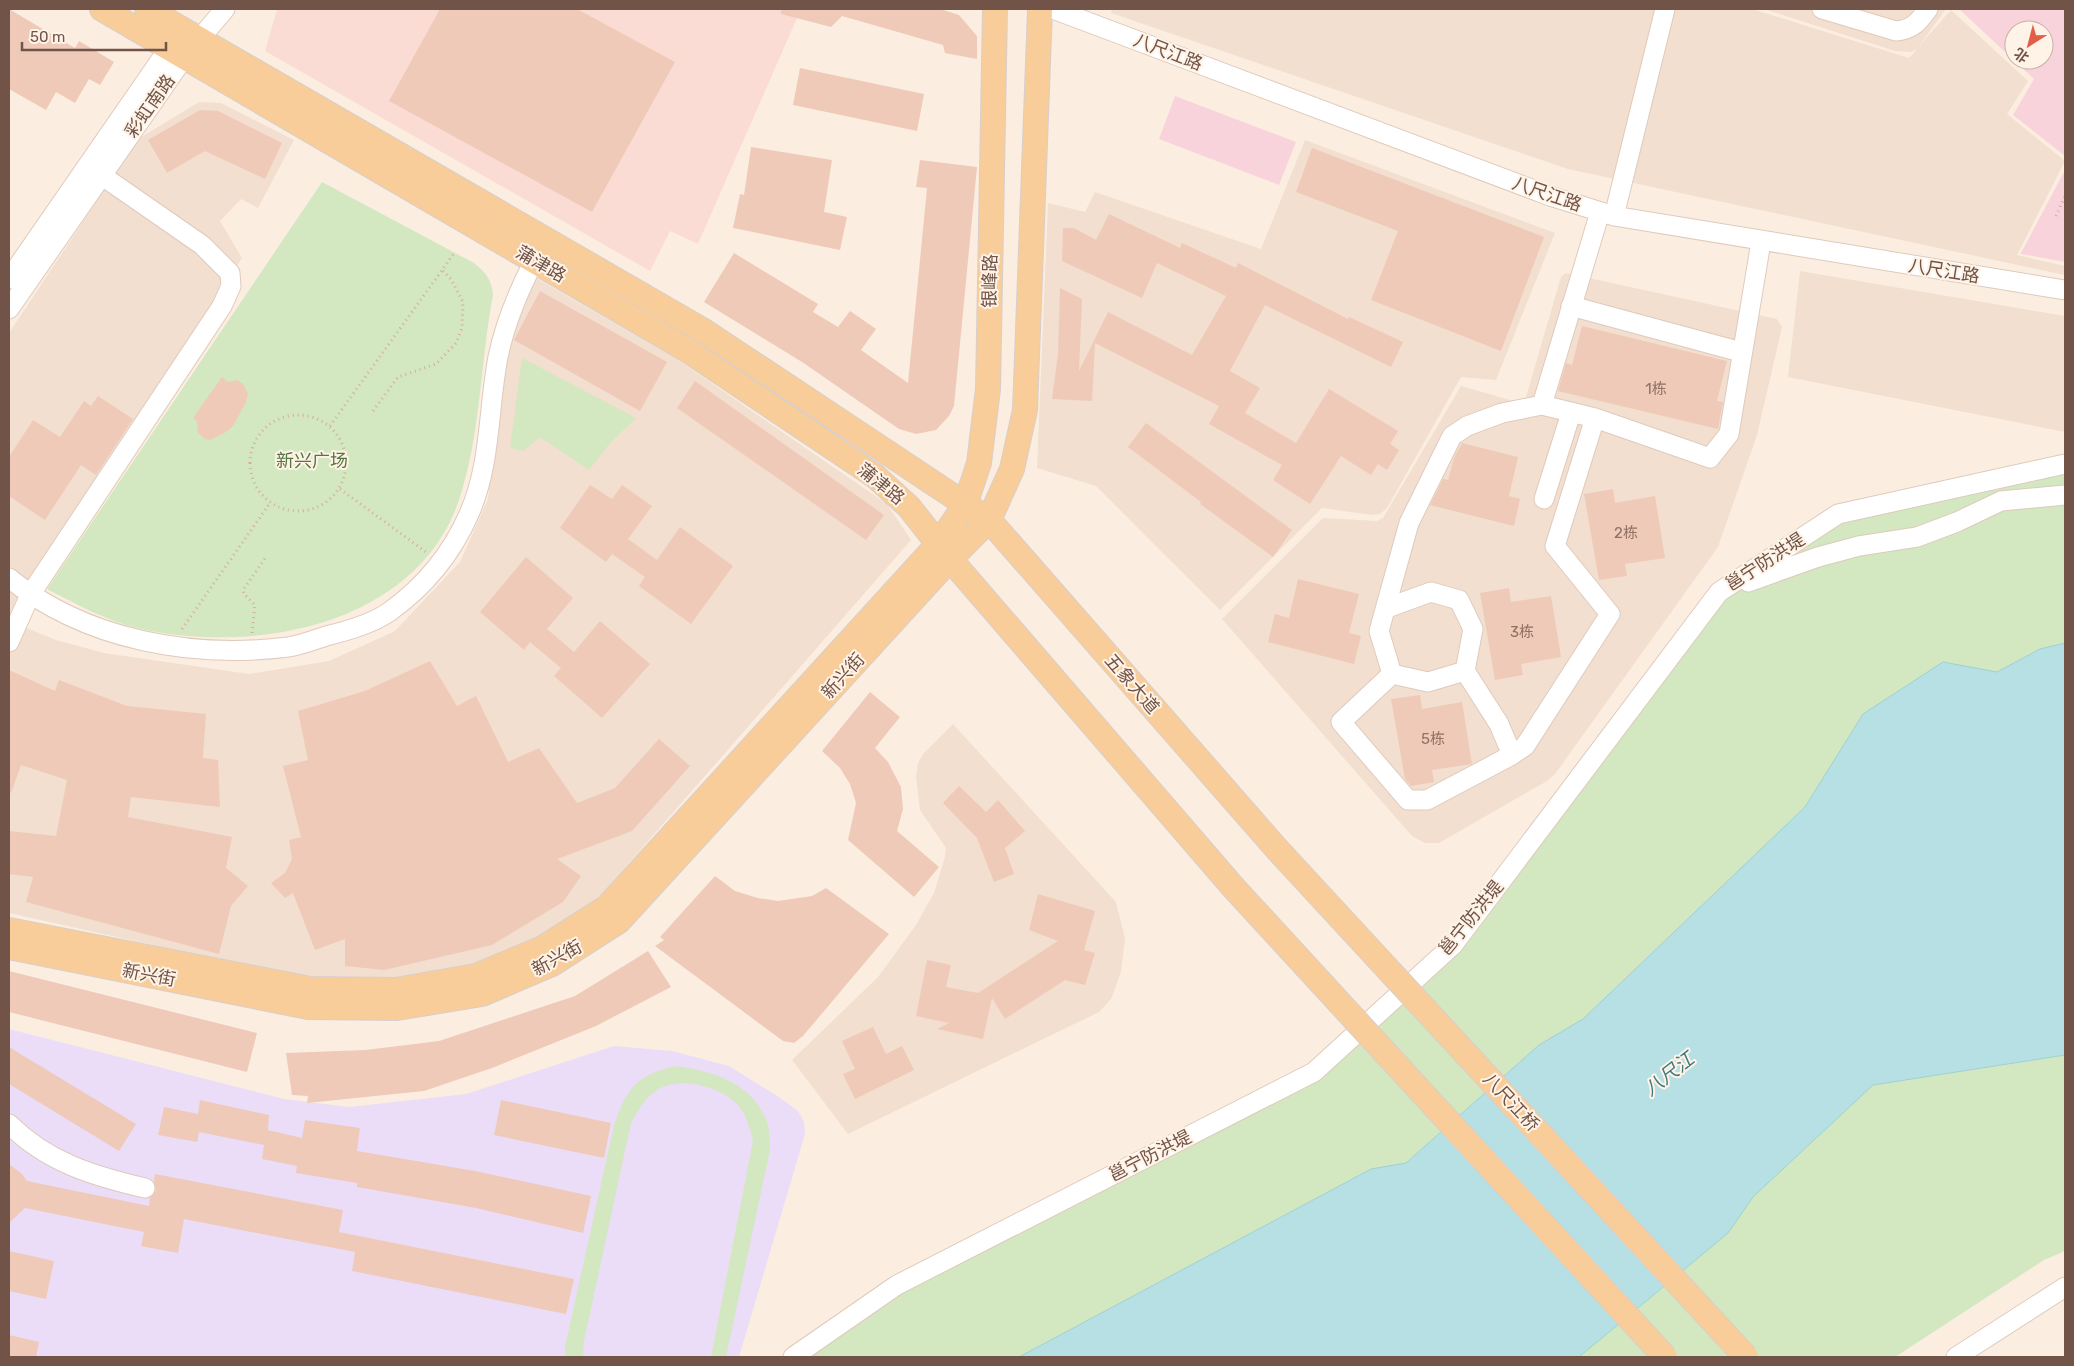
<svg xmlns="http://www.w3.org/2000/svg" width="2074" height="1366" font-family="Rubik,'Noto Sans SC',sans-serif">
	<rect width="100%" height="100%" fill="#fbeee0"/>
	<!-- residential -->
	<path fill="#f2dfcf" d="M 1112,9 L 1752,9 L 1909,58 L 1917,49 L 1911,52 L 1895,51 L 1764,9 L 1946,9 L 1919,46 L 1951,10 L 2028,81 L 2007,114 L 2065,161 L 2017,255 L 2065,266 L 2065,275 L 1568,169 L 1111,13 Z
		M 199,102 L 221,103 L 294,140 L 258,208 L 241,199 L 220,221 L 242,258 L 35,572 L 9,621 L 56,640 L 104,653 L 249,674 L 329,661 L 395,631 L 460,562 L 488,499 L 508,341 L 536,278 L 678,360 L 887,504 L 911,540 L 601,895 L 531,942 L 474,967 L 397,979 L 320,979 L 247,966 L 9,913 L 9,333 L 138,139 Z
		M 1305,140 L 1555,233 L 1496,380 L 1461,377 L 1387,508 L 1380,514 L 1372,515 L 1322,508 L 1220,610 L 1096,486 L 1037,468 L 1048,203 L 1085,212 L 1095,192 L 1261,249 Z
		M 1800,271 L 2065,316 L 2065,432 L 1788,377 Z
		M 1566,273 L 1777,319 L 1782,327 L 1757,435 L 1718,547 L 1555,774 L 1547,781 L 1439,843 L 1425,843 L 1412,836 L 1222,619 L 1323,518 L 1377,521 L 1383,518 L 1461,386 L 1524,404 L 1561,277 Z
		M 953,724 L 1116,902 L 1125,938 L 1121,972 L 1111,999 L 1099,1012 L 848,1134 L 792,1060 L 878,977 L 916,925 L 934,893 L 945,857 L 946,848 L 920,810 L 916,776 L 918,763 L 923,754 Z"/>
	<!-- commercial -->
	<path fill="#fbdcd4" d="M 277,9 L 801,9 L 698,244 L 670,231 L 650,271 L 265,51 Z"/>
	<!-- education -->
	<path fill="#ebddf7" d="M 9,1029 L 284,1099 L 349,1107 L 466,1094 L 614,1046 L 672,1051 L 729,1066 L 779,1097 L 798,1111 L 804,1122 L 805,1134 L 739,1357 L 9,1357 Z"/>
	<!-- medical -->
	<path fill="#f9d3db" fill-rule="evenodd" d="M 1959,9 L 2065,9 L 2065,156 L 2013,115 L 2034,79 ZM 2014,30 L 2044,30 L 2044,60 L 2014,60 Z
		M 1175,96 L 1296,142 L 1279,185 L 1159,139 Z
		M 2065,170 L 2065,262 L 2021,254 L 2021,253 Z"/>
	<!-- green -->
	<path fill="#d3e7c0" d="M 322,182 L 474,263 C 486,273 492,280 493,295 C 480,363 481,434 459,500 C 416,627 251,655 137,628 C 105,620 76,604 47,589 Z
		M 522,358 L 636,418 L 610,443 L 589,470 L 540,437 L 523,451 L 510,448 Z
		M 2065,464 L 2065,643 L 2040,649 L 1997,672 L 1943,662 L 1863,714 L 1805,807 L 1583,1019 L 1539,1045 L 1406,1163 L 1371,1169 L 1019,1357 L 793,1357 L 897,1285 L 1314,1072 L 1453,945 L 1719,592 L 1838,514 Z
		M 2065,1055 L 2065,1251 L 2044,1260 L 1895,1357 L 1579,1357 L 1728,1233 L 1753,1197 L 1873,1085 Z
		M 676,1066 C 713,1071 753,1083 767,1122 C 770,1130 769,1141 770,1150 L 726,1357 L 711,1357 L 753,1141 C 750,1128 746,1113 736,1103 C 717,1086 680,1076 657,1090 C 645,1097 638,1111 631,1123 L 584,1341 L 583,1357 L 565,1357 L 565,1347 L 614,1125 C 628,1087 636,1075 676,1066 Z"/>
	<!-- water -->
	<path fill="#b6e0e3" stroke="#9cd1d5" d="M 2065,643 L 2065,1055 L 1873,1085 L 1753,1197 L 1728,1233 L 1579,1357 L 1019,1357 L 1371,1169 L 1406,1163 L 1539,1045 L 1583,1019 L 1805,807 L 1863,714 L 1943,662 L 1997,672 L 2040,649 Z"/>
	<!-- building -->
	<path fill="#efcab9" d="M 9,9 L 75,48 L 79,41 L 114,62 L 100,85 L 89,79 L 75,103 L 56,92 L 46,110 L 9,89 Z
		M 440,9 L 577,9 L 675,62 L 592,212 L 389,101 Z
		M 781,9 L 940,9 L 959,15 L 977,36 L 977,59 L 945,53 L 943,45 L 842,16 L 831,27 L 781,14 Z
		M 800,68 L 924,94 L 917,131 L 793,105 Z
		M 200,110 L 218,111 L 282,143 L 265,179 L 205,151 L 167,173 L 148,140 Z
		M 751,147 L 832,160 L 824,212 L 847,217 L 840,250 L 733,228 L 740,194 L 744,195 Z
		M 1312,148 L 1544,237 L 1501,351 L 1371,300 L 1398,231 L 1296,192 Z
		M 920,160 L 977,167 L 954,406 L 949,416 L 936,430 L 916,434 L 899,429 L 802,362 L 704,302 L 734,253 L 818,304 L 813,312 L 838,327 L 850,311 L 876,329 L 861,350 L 908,383 L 927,188 L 916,187 Z
		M 1109,214 L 1180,248 L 1182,243 L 1236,268 L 1238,263 L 1348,319 L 1349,317 L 1403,342 L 1391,367 L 1265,305 L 1230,371 L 1260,388 L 1245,413 L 1296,443 L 1329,389 L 1398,431 L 1390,444 L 1399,450 L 1387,470 L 1378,464 L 1371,475 L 1341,456 L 1310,504 L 1273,480 L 1282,465 L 1209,424 L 1219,406 L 1095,343 L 1092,401 L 1052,399 L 1058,354 L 1060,288 L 1082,299 L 1079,371 L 1108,312 L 1192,355 L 1226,296 L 1157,263 L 1142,298 L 1062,261 L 1063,228 L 1074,228 L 1096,240 Z
		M 540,291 L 667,362 L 640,411 L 514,340 Z
		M 1582,326 L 1727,361 L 1717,401 L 1723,402 L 1718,429 L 1558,391 L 1566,363 L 1572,365 Z
		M 222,377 L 228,382 L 237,380 L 243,384 L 248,394 L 246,402 L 233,426 L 226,432 L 210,440 L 205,439 L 198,433 L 197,421 L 193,418 Z
		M 695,381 L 884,515 L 866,540 L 677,408 Z
		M 98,396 L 133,419 L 96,475 L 81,465 L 45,520 L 9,496 L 9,457 L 33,420 L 60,437 L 84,401 L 91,406 Z
		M 1146,423 L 1292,530 L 1273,557 L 1200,504 L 1201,502 L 1128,447 Z
		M 1462,443 L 1518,457 L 1509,496 L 1520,499 L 1514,526 L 1430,505 L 1443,479 L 1448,480 L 1454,458 Z
		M 590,485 L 612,499 L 622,485 L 652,506 L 628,539 L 657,560 L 680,527 L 733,566 L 691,624 L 639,586 L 645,577 L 612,554 L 606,562 L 560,528 Z
		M 1613,489 L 1615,503 L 1655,496 L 1665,558 L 1625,564 L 1627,576 L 1599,580 L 1584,494 Z
		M 526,557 L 573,598 L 547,629 L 574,652 L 600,621 L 650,664 L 602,718 L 554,676 L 561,668 L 530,642 L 524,650 L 480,612 Z
		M 1298,579 L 1359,594 L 1349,633 L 1361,636 L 1354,664 L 1268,642 L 1275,614 L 1289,618 Z
		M 1509,588 L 1511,602 L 1551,596 L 1561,657 L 1521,664 L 1523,675 L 1495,680 L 1480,593 Z
		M 430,661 L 457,706 L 476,696 L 508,762 L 539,748 L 577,803 L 615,788 L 659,739 L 690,766 L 632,831 L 557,859 L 581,876 L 563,902 L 492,945 L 384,970 L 345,966 L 345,939 L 315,950 L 293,893 L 285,898 L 271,883 L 285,873 L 292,859 L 289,840 L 301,837 L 283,766 L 308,760 L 298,711 L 365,691 Z
		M 9,670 L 55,691 L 59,680 L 127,706 L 206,714 L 203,758 L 218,760 L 220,807 L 131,797 L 128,817 L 232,837 L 226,868 L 248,886 L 231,906 L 219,954 L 26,902 L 33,877 L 9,874 L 9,831 L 56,836 L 67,780 L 21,765 L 11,793 L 9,792 Z
		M 870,692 L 900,717 L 875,748 L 888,762 L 901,787 L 903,809 L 897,831 L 939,867 L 914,897 L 848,840 L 856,803 L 850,784 L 840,768 L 822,751 Z
		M 1420,695 L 1422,709 L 1462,702 L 1472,764 L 1432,770 L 1434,782 L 1411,786 L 1405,779 L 1391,699 Z
		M 959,786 L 986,812 L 998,800 L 1025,831 L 1005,848 L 1014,874 L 994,882 L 977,838 L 943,803 Z
		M 715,876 L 735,891 L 758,898 L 778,901 L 812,896 L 826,888 L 889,934 L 803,1036 L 794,1043 L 783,1041 L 655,946 L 664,940 L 660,937 Z
		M 1038,894 L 1095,911 L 1084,950 L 1095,953 L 1085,985 L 1065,980 L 1005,1019 L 992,998 L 983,1039 L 937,1029 L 949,1023 L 916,1016 L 927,960 L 951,965 L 946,987 L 978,993 L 1058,941 L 1029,930 Z
		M 648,951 L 671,987 L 596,1026 L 492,1068 L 424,1091 L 307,1103 L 308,1096 L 292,1095 L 286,1053 L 365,1050 L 439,1041 L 575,996 Z
		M 9,971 L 257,1033 L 247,1072 L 9,1012 Z
		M 873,1027 L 886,1054 L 902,1046 L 914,1070 L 855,1099 L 843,1074 L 855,1069 L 842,1041 Z
		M 9,1047 L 136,1124 L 119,1151 L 9,1084 Z
		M 200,1100 L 269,1115 L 268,1130 L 302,1138 L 305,1120 L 360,1128 L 357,1151 L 475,1171 L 591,1196 L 583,1233 L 476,1208 L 357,1187 L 357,1183 L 296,1173 L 297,1166 L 262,1159 L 264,1145 L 199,1132 L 197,1142 L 158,1135 L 164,1107 L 198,1114 Z
		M 501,1100 L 611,1123 L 604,1158 L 494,1135 Z
		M 9,1164 L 22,1174 L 27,1181 L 149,1206 L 150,1197 L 156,1190 L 154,1181 L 155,1174 L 343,1210 L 339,1232 L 574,1279 L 566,1314 L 352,1271 L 355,1252 L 184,1219 L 178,1253 L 141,1246 L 144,1232 L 25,1208 L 9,1223 Z
		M 9,1251 L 54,1261 L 46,1299 L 9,1291 Z
		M 9,1335 L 39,1342 L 36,1357 L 9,1357 Z"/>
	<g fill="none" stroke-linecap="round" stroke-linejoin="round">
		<defs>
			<path id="minor" d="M 1053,9 L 1550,196 L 1614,216 L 2065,290
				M 1822,9 L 1896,31 C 1913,30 1919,21 1928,9
				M 1614,216 L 1665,9
				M 9,279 L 169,48 L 182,44
				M 1571,306 L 1741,352
				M 9,309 L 185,56 L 225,9
				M 1542,405 L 1600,212
				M 1544,499 L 1571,413
				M 9,578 C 85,640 192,659 288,647 C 301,645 314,640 326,636 C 347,631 372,624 389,612 C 424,587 452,553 469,514 C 491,465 488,409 498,357 C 505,323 518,292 534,261
				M 1748,582 L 1818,557 L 1859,546 L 1917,537 L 1957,522 L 2001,501 L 2065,495
				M 1387,608 L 1431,592 L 1459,600 L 1473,629 L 1465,671 L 1428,682 L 1392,674 L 1341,722 L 1408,800 L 1427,800 L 1512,755 L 1525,746 L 1610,614 L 1555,546 L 1595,418
				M 9,642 L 30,595 L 222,306 L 231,286 L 230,273 L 202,245 L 101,175
				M 1465,671 L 1499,724 L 1512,755
				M 1392,674 L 1379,631 L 1409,523 L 1452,436 L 1467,426 L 1502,413 L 1542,405 L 1595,418 L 1710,458 L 1729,434 L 1761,242
				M 9,1124 C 47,1162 93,1176 145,1188
				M 793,1357 L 897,1285 L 1314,1072 L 1453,945 L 1719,592 L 1838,514 L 2065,464
				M 1956,1357 L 2065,1287"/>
			<path id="major" d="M 102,9 L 687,350 L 875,476 L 909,507 L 950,559 L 1233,887
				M 147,9 L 704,331 L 989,520 L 1276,848
				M 9,930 L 310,989 L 396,990 L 476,976 L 543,948 L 607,907 L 939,543 L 965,505 L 979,463 L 988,389 L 995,9
				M 9,947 L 308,1007 L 397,1008 L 482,994 L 552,964 L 619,921 L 950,559 L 989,520 L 1012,469 L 1025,410 L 1040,9"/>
		</defs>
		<!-- minor casing -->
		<use href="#minor" stroke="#dfcabc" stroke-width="21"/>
		<!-- major casing -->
		<use href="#major" stroke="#d7cfcc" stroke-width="26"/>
		<!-- path -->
		<path stroke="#d4ad9c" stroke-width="3" stroke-dasharray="1 4" stroke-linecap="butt" d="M 2056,216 L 2065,196
			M 373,411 L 398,377 L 436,364 L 456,343 L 462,328 L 463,302 L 451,279 L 442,270
			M250 463a48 48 0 1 1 96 0a48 48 0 1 1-96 0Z
			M 330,426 L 455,252
			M 340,489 L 426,552
			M 182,629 L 270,503
			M 252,633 L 255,605 L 244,594 L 243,590 L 266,557"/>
		<!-- minor -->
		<use href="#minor" stroke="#fff" stroke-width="19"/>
		<!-- major -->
		<use href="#major" stroke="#f8cd9a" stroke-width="24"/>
		<defs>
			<path id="major-bridge" d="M 1276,848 L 1746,1357
				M 1233,887 L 1665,1357"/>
		</defs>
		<!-- major-bridge casing -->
		<use href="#major-bridge" stroke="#d7cfcc" stroke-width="26" stroke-linecap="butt"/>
		<!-- major-bridge -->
		<use href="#major-bridge" stroke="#f8cd9a" stroke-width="24"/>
	</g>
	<g text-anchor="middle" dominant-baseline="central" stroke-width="4" stroke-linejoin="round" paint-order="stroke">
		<!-- number labels -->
		<g font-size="15" fill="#907164">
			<text x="1656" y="389">1栋</text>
			<text x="1626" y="533">2栋</text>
			<text x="1522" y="632">3栋</text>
			<text x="1433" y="739">5栋</text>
		</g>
		<!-- street labels -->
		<g font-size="18" fill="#715348" stroke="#fef3e6">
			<text transform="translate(1168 52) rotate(21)">八尺江路</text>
			<text transform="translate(150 106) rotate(-55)">彩虹南路</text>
			<text transform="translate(1547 194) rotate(19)">八尺江路</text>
			<text transform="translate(541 264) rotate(30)">蒲津路</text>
			<text transform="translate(1944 271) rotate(9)">八尺江路</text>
			<text transform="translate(990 281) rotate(-89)">银峰路</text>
			<text transform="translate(881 484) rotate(39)">蒲津路</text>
			<text transform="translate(1765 562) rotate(-33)">邕宁防洪堤</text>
			<text transform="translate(843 676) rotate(-48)">新兴街</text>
			<text transform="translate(1132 684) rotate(49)">五象大道</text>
			<text transform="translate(1471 918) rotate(-51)">邕宁防洪堤</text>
			<text transform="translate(557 958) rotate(-29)">新兴街</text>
			<text transform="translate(149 975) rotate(11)">新兴街</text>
			<text transform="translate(1511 1102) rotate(47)">八尺江桥</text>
			<text transform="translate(1150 1156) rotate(-27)">邕宁防洪堤</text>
		</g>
		<!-- park labels -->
		<g font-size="18" fill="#557741" stroke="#fef3e6">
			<text x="312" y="461">新兴广场</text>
		</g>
		<!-- water labels -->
		<g font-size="19" font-style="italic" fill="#40787d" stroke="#fef3e6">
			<text transform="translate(1669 1074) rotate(-38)">八尺江</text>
		</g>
	</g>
	<!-- border -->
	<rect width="2074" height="1366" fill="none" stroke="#715348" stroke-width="20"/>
	<!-- north arrow -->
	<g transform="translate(2029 45) rotate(216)"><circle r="24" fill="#fef3e6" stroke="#c6b3a7"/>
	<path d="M0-4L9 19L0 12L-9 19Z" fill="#e25e48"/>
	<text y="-8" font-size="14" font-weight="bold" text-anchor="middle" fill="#715348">北</text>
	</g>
	<!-- scale -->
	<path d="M22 42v8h144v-8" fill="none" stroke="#715348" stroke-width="2.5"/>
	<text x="30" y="42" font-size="15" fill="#715348" stroke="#fef3e6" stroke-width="4" paint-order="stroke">50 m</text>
</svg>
